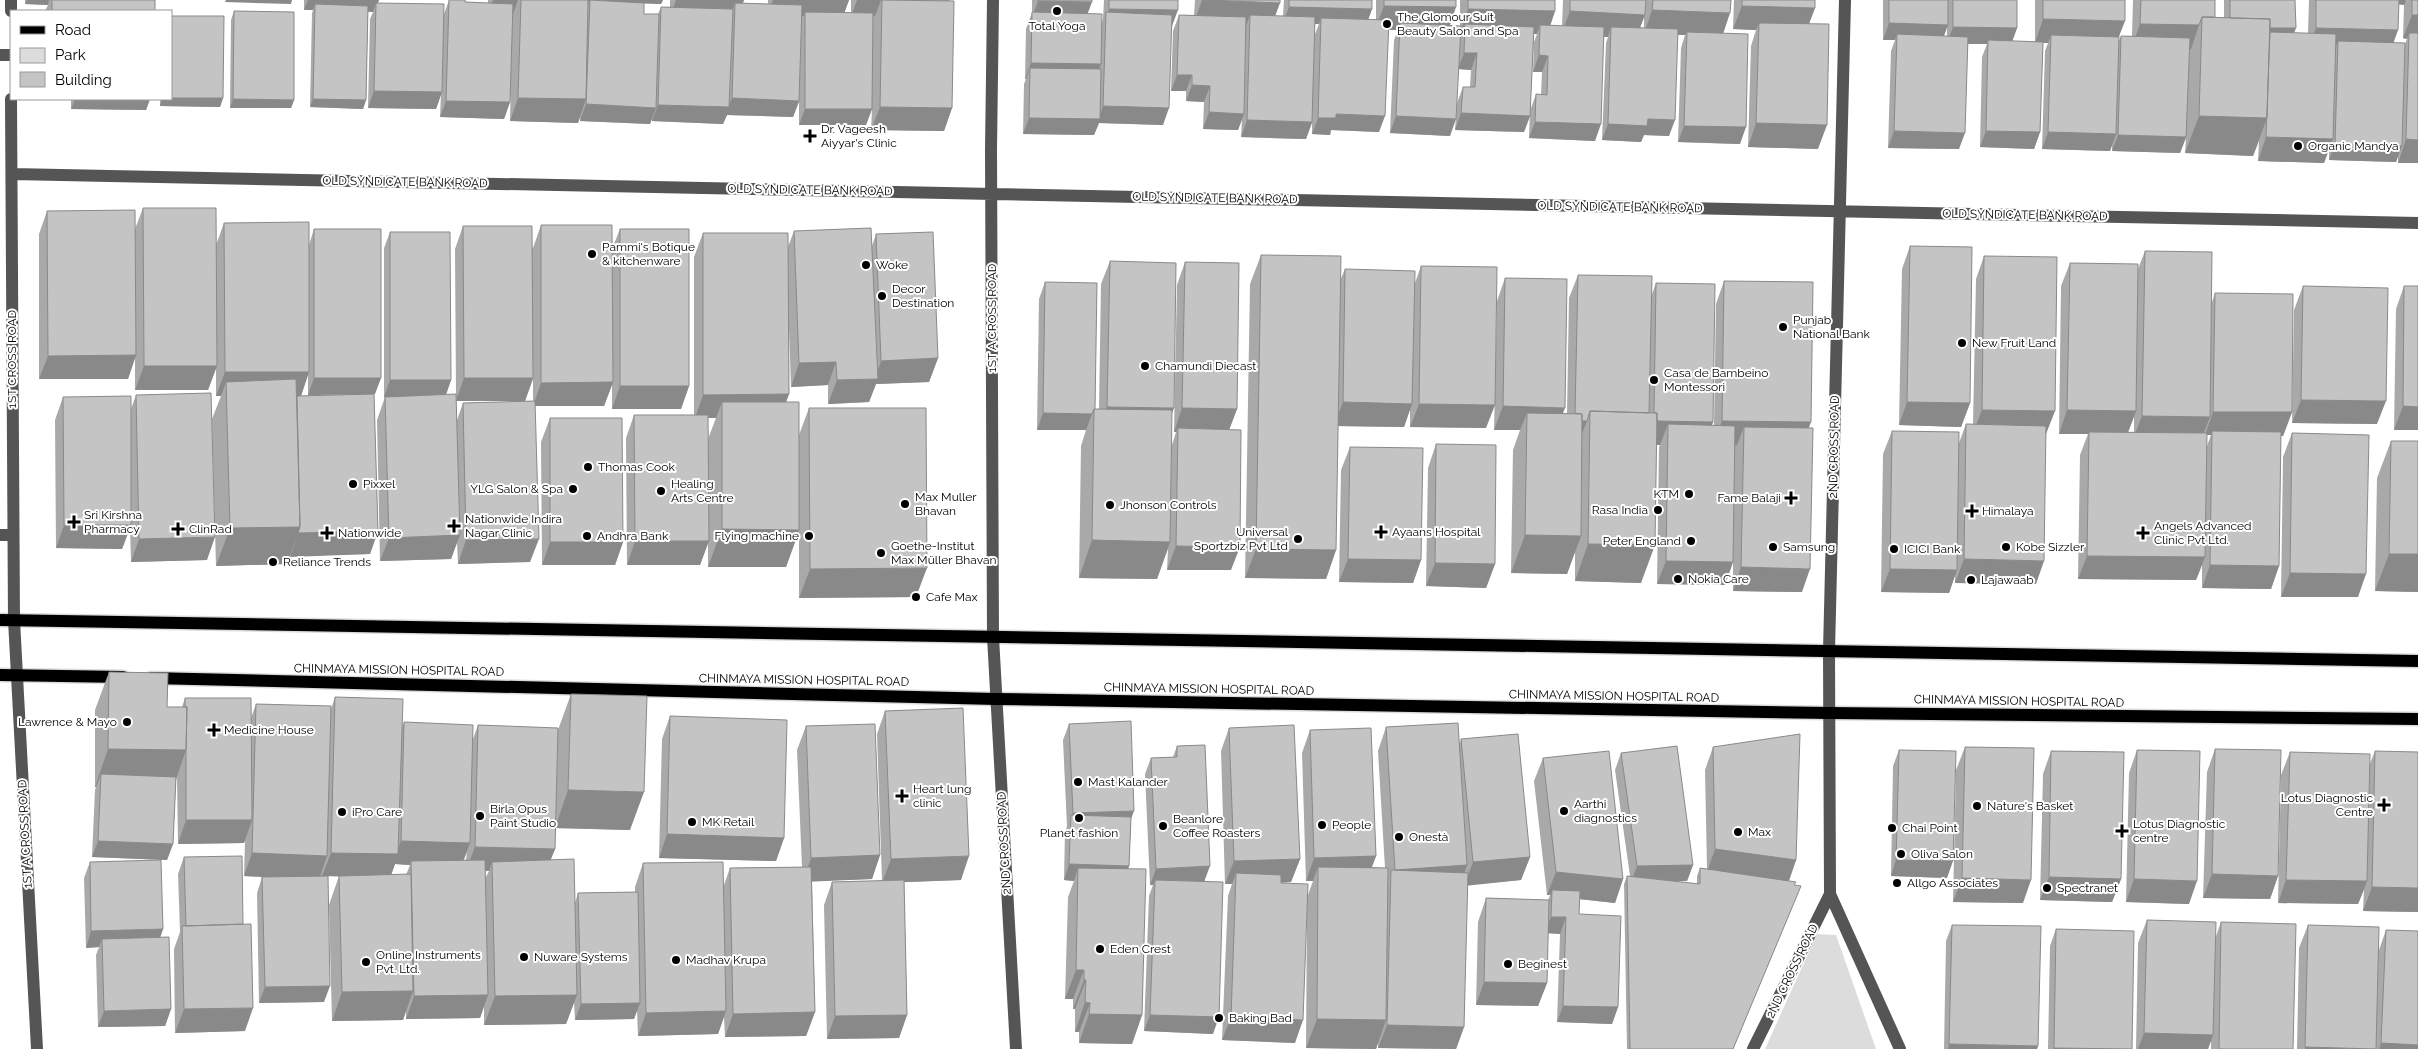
<svg xmlns="http://www.w3.org/2000/svg" width="2418" height="1049" font-family="Raleway,sans-serif">
	<rect width="100%" height="100%" fill="#fff"/>
	<!-- green -->
	<path fill="#dcdcdc" d="M 1817,934 L 1836,935 L 1876,1049 L 1765,1049 Z"/>
	<g fill="none" stroke-linecap="round" stroke-linejoin="round">
		<defs>
			<path id="major" d="M 0,620 L 2418,661
				M 0,675 L 123,677
				M 151,678 L 996,699 L 1829,713 L 2418,719"/>
		</defs>
		<!-- major casing -->
		<use href="#major" stroke="#dbdbdb" stroke-width="15"/>
		<!-- minor -->
		<path stroke="#555" stroke-width="12" d="M 11,0 L 11,11
			M 993,0 L 991,150 L 993,637 L 1016,1049
			M 1845,0 L 1829,651 L 1830,894 L 1900,1049
			M 0,55 L 11,55
			M 11,99 L 14,620 L 37,1049
			M 12,174 L 2418,223
			M 0,535 L 13,535
			M 1753,1049 L 1830,894"/>
		<!-- major -->
		<use href="#major" stroke="#000" stroke-width="12"/>
	</g>
	<!-- wall -->
	<path fill="#a9a9a9" fill-rule="evenodd" d="M 25,0 L 155,0 L 155,11 L 45,11 L 48,5 L 25,4 Z
		M 304,0 L 379,0 L 378,3 L 444,14 L 449,0 L 465,0 L 465,2 L 488,3 L 488,0 L 663,0 L 661,4 L 644,3 L 644,14 L 658,14 L 661,7 L 670,7 L 670,0 L 744,0 L 743,3 L 768,4 L 768,0 L 849,0 L 844,12 L 851,13 L 851,0 L 950,0 L 952,108 L 944,131 L 871,130 L 872,109 L 866,125 L 799,125 L 799,102 L 793,117 L 727,115 L 723,124 L 652,121 L 652,118 L 650,124 L 580,121 L 580,117 L 578,123 L 510,121 L 511,78 L 510,102 L 504,119 L 440,117 L 441,94 L 436,109 L 368,108 L 370,19 L 373,12 L 368,11 L 366,100 L 363,109 L 310,107 L 312,13 L 313,10 L 304,10 Z
		M 1032,0 L 1092,0 L 1087,14 L 1102,22 L 1103,19 L 1104,0 L 1178,0 L 1172,25 L 1163,125 L 1099,123 L 1094,135 L 1023,134 L 1024,84 L 1026,79 L 1025,79 L 1026,29 L 1032,13 Z
		M 1195,0 L 1280,0 L 1275,16 L 1283,16 L 1284,0 L 1372,0 L 1372,9 L 1368,19 L 1376,20 L 1376,0 L 1456,0 L 1450,25 L 1460,26 L 1460,0 L 1555,0 L 1555,11 L 1550,26 L 1562,26 L 1563,0 L 1731,0 L 1723,33 L 1740,144 L 1678,142 L 1681,48 L 1685,35 L 1678,35 L 1669,136 L 1644,135 L 1641,142 L 1602,140 L 1606,43 L 1608,37 L 1604,37 L 1595,141 L 1529,138 L 1530,111 L 1536,94 L 1541,95 L 1542,72 L 1533,72 L 1534,42 L 1537,34 L 1534,34 L 1530,116 L 1524,132 L 1455,130 L 1457,103 L 1463,87 L 1470,87 L 1471,70 L 1458,69 L 1450,136 L 1390,133 L 1394,40 L 1398,30 L 1388,30 L 1379,132 L 1331,130 L 1330,135 L 1312,134 L 1312,123 L 1306,139 L 1241,137 L 1242,119 L 1238,130 L 1203,129 L 1204,102 L 1186,101 L 1186,91 L 1171,91 L 1173,31 L 1179,15 L 1194,15 ZM 1644,16 L 1644,28 L 1640,27 ZM 1315,24 L 1319,24 L 1315,34 Z
		M 1734,0 L 1815,0 L 1815,8 L 1809,24 L 1818,149 L 1748,147 L 1751,46 L 1756,30 L 1733,29 Z
		M 1883,0 L 2017,0 L 2017,28 L 2012,41 L 2035,42 L 2035,0 L 2125,0 L 2119,38 L 2118,43 L 2121,36 L 2132,36 L 2133,0 L 2215,0 L 2215,17 L 2224,18 L 2224,0 L 2295,0 L 2294,33 L 2308,33 L 2309,0 L 2418,0 L 2418,163 L 2398,163 L 2398,156 L 2396,162 L 2329,160 L 2329,149 L 2324,163 L 2258,161 L 2259,141 L 2253,156 L 2185,153 L 2186,138 L 2180,153 L 2112,151 L 2112,145 L 2110,151 L 2042,149 L 2045,51 L 2048,43 L 2043,43 L 2040,132 L 2034,149 L 1980,147 L 1982,57 L 1987,44 L 1968,44 L 1959,149 L 1888,148 L 1891,51 L 1895,40 L 1883,40 ZM 2399,4 L 2404,5 L 2403,38 L 2407,39 L 2405,44 L 2393,43 ZM 1947,26 L 1947,36 L 1944,36 Z
		M 234,11 L 294,100 L 291,108 L 230,108 L 231,20 Z
		M 223,98 L 220,107 L 160,106 L 160,99 Z
		M 71,99 L 150,99 L 146,110 L 71,109 Z
		M 143,208 L 216,245 L 224,223 L 309,245 L 314,229 L 381,378 L 374,394 L 378,531 L 370,554 L 290,556 L 287,564 L 216,566 L 212,419 L 221,396 L 216,396 L 216,368 L 208,390 L 135,390 L 135,358 L 128,379 L 39,379 L 39,234 L 47,211 L 135,229 ZM 308,374 L 308,395 L 354,394 L 301,396 Z
		M 541,225 L 612,249 L 620,229 L 689,386 L 681,409 L 612,409 L 612,385 L 604,406 L 535,406 L 530,562 L 458,564 L 457,542 L 451,559 L 380,561 L 377,420 L 385,397 L 384,397 L 384,248 L 390,232 L 451,380 L 446,395 L 456,394 L 455,249 L 463,226 L 533,248 ZM 533,379 L 533,401 L 463,403 L 457,420 L 456,401 L 525,401 Z
		M 794,231 L 872,246 L 876,234 L 938,358 L 929,382 L 876,384 L 869,402 L 828,404 L 828,385 L 791,387 L 789,329 L 789,394 L 786,402 L 799,435 L 809,408 L 916,597 L 799,598 L 799,532 L 786,567 L 708,567 L 708,542 L 700,565 L 627,565 L 626,438 L 634,415 L 694,415 L 694,257 L 703,233 L 788,247 ZM 708,418 L 716,418 L 708,439 Z
		M 1910,246 L 1970,403 L 1961,427 L 1899,425 L 1902,269 Z
		M 2145,251 L 2212,302 L 2215,293 L 2292,412 L 2283,436 L 2281,436 L 2279,566 L 2271,589 L 2202,588 L 2202,565 L 2196,580 L 2078,579 L 2080,455 L 2088,434 L 2059,434 L 2061,286 L 2070,263 L 2138,269 ZM 2134,417 L 2134,432 L 2128,432 ZM 2207,435 L 2211,435 L 2207,446 Z
		M 1261,255 L 1340,281 L 1345,269 L 1415,283 L 1421,266 L 1486,428 L 1410,427 L 1410,409 L 1404,427 L 1338,426 L 1336,550 L 1326,579 L 1245,578 L 1250,284 Z
		M 1984,256 L 2046,434 L 2036,584 L 1955,583 L 1955,575 L 1949,593 L 1881,592 L 1883,454 L 1892,431 L 1959,443 L 1966,424 L 1973,424 L 1976,279 Z
		M 1110,261 L 1172,445 L 1176,432 L 1174,432 L 1177,285 L 1185,262 L 1237,409 L 1229,429 L 1231,570 L 1167,570 L 1168,549 L 1157,579 L 1079,578 L 1081,446 L 1086,430 L 1037,430 L 1039,299 L 1045,282 L 1095,409 L 1099,409 L 1101,284 Z
		M 1578,275 L 1651,297 L 1656,283 L 1713,422 L 1712,425 L 1714,425 L 1716,304 L 1724,281 L 1809,428 L 1802,592 L 1733,591 L 1733,562 L 1725,585 L 1657,584 L 1659,447 L 1660,445 L 1656,445 L 1641,583 L 1575,581 L 1575,551 L 1567,574 L 1511,573 L 1513,450 L 1520,430 L 1494,430 L 1497,301 L 1505,278 L 1563,413 L 1567,413 L 1569,298 Z
		M 2303,286 L 2377,424 L 2292,423 L 2294,310 Z
		M 2404,286 L 2418,430 L 2394,430 L 2396,309 Z
		M 136,395 L 207,560 L 131,562 L 130,528 L 122,549 L 56,548 L 55,420 L 63,397 L 131,409 Z
		M 550,418 L 623,542 L 615,565 L 542,565 L 541,442 Z
		M 2292,433 L 2358,597 L 2281,597 L 2283,457 Z
		M 2391,441 L 2418,592 L 2375,591 L 2377,478 Z
		M 1436,444 L 1495,564 L 1486,588 L 1426,586 L 1428,468 Z
		M 1350,447 L 1421,560 L 1413,583 L 1339,582 L 1341,470 Z
		M 109,672 L 167,707 L 182,707 L 185,698 L 251,718 L 256,704 L 331,709 L 335,697 L 402,727 L 404,722 L 473,739 L 478,725 L 558,730 L 571,694 L 630,830 L 555,828 L 555,849 L 550,860 L 575,903 L 578,893 L 635,892 L 635,887 L 643,863 L 724,885 L 730,868 L 802,867 L 797,750 L 806,726 L 880,855 L 872,879 L 812,881 L 815,1012 L 806,1036 L 725,1037 L 724,1017 L 718,1034 L 638,1036 L 637,1010 L 634,1019 L 575,1020 L 574,1002 L 566,1024 L 484,1025 L 484,1006 L 480,1018 L 406,1019 L 406,1011 L 403,1020 L 332,1021 L 329,905 L 339,876 L 328,876 L 324,1002 L 259,1003 L 257,893 L 262,877 L 244,876 L 245,840 L 244,843 L 178,844 L 177,775 L 176,780 L 173,844 L 167,860 L 92,857 L 95,790 L 96,787 L 95,787 L 95,710 ZM 467,852 L 466,860 L 464,860 ZM 395,864 L 410,865 L 406,875 L 391,875 ZM 485,870 L 489,871 L 485,879 Z
		M 885,711 L 961,880 L 904,882 L 907,1015 L 899,1038 L 827,1039 L 824,905 L 832,882 L 882,881 L 877,734 Z
		M 670,716 L 784,838 L 776,861 L 659,858 L 662,739 Z
		M 1069,724 L 1131,821 L 1129,866 L 1128,869 L 1142,1015 L 1132,1044 L 1079,1043 L 1079,1032 L 1075,1032 L 1075,1009 L 1073,1009 L 1073,999 L 1065,999 L 1068,897 L 1074,881 L 1064,880 L 1065,831 L 1067,827 L 1063,740 Z
		M 1386,727 L 1460,743 L 1461,739 L 1530,857 L 1521,880 L 1467,885 L 1464,1027 L 1456,1049 L 1378,1048 L 1378,1042 L 1376,1049 L 1306,1048 L 1307,910 L 1295,1043 L 1222,1040 L 1228,896 L 1232,884 L 1225,884 L 1221,751 L 1229,728 L 1300,859 L 1291,882 L 1281,883 L 1308,895 L 1313,881 L 1306,881 L 1302,753 L 1310,730 L 1376,856 L 1372,867 L 1385,868 L 1378,751 Z
		M 1177,746 L 1205,881 L 1213,1034 L 1144,1031 L 1149,896 L 1153,885 L 1150,885 L 1145,774 L 1151,758 L 1173,757 Z
		M 1713,747 L 1796,860 L 1789,881 L 1794,885 L 1797,895 L 1733,1049 L 1627,1049 L 1624,884 L 1627,876 L 1630,876 L 1615,770 L 1621,753 L 1693,865 L 1687,881 L 1674,881 L 1697,884 L 1697,876 L 1700,868 L 1707,869 L 1705,770 Z
		M 1965,747 L 2023,903 L 1953,902 L 1956,770 Z
		M 2215,749 L 2278,876 L 2270,899 L 2203,898 L 2207,772 Z
		M 1899,750 L 1947,878 L 1891,876 L 1893,766 Z
		M 2137,750 L 2189,904 L 2126,902 L 2129,773 Z
		M 2051,751 L 2121,879 L 2112,902 L 2040,900 L 2043,774 Z
		M 2375,751 L 2418,912 L 2363,911 L 2364,890 L 2358,904 L 2278,903 L 2281,775 L 2290,752 L 2369,766 Z
		M 1543,758 L 1623,879 L 1615,903 L 1579,899 L 1579,914 L 1618,1007 L 1612,1024 L 1557,1022 L 1560,934 L 1548,933 L 1547,983 L 1538,1006 L 1476,1005 L 1478,922 L 1486,898 L 1548,900 L 1550,895 L 1547,895 L 1534,781 Z
		M 184,857 L 245,1031 L 175,1033 L 174,949 L 180,932 L 178,874 Z
		M 90,862 L 163,929 L 160,938 L 171,1009 L 165,1026 L 98,1027 L 96,955 L 99,947 L 86,948 L 84,878 Z
		M 2147,920 L 2215,939 L 2221,922 L 2293,1049 L 2211,1049 L 2211,1041 L 2208,1049 L 2136,1049 L 2138,943 Z
		M 1952,925 L 2038,1046 L 2037,1049 L 1944,1049 L 1946,941 Z
		M 2308,925 L 2379,950 L 2386,930 L 2418,1049 L 2297,1049 L 2299,948 Z
		M 2056,929 L 2132,1049 L 2048,1049 L 2050,946 Z"/>
	<!-- shaded-wall -->
	<path fill="#898989" d="M 27,0 L 49,0 L 48,5 L 25,4 Z
		M 226,0 L 292,0 L 291,4 L 225,2 Z
		M 308,0 L 379,0 L 376,7 L 376,3 L 373,12 L 315,10 L 315,4 L 313,10 L 304,10 Z
		M 493,0 L 518,0 L 513,14 L 488,13 Z
		M 521,0 L 663,0 L 661,4 L 590,2 L 590,0 L 589,2 Z
		M 676,0 L 744,0 L 737,18 L 735,3 L 730,17 L 670,17 Z
		M 773,0 L 849,0 L 843,17 L 805,12 L 804,16 L 767,15 Z
		M 857,0 L 881,0 L 875,16 L 851,16 Z
		M 1202,0 L 1280,3 L 1271,27 L 1250,15 L 1246,26 L 1194,23 Z
		M 2398,0 L 2406,0 L 2404,5 L 2397,4 Z
		M 1038,1 L 1092,2 L 1086,18 L 1032,17 Z
		M 1384,6 L 1456,7 L 1448,31 L 1400,23 L 1398,30 L 1375,30 Z
		M 1742,6 L 1815,8 L 1806,31 L 1759,23 L 1756,30 L 1733,29 Z
		M 1289,7 L 1372,9 L 1366,26 L 1321,18 L 1319,24 L 1283,23 Z
		M 1109,9 L 1178,10 L 1172,26 L 1106,18 Z
		M 1468,9 L 1555,11 L 1547,35 L 1540,25 L 1537,34 L 1465,33 L 1465,24 L 1462,33 L 1460,33 Z
		M 1652,10 L 1730,13 L 1722,37 L 1687,32 L 1685,35 L 1644,34 Z
		M 1570,11 L 1645,15 L 1636,38 L 1611,27 L 1608,37 L 1561,35 Z
		M 2412,15 L 2418,15 L 2418,39 L 2409,33 L 2407,39 L 2403,38 Z
		M 2043,19 L 2125,21 L 2116,44 L 2051,35 L 2048,43 L 2035,43 Z
		M 1889,23 L 1948,25 L 1942,41 L 1897,34 L 1895,40 L 1883,40 Z
		M 2140,24 L 2199,25 L 2191,49 L 2132,47 Z
		M 1953,27 L 2017,28 L 2011,45 L 1988,40 L 1987,44 L 1947,44 Z
		M 2230,28 L 2296,28 L 2290,44 Z
		M 2316,28 L 2398,30 L 2390,53 L 2338,41 L 2334,52 L 2307,51 Z
		M 1464,53 L 1477,53 L 1471,70 L 1458,69 Z
		M 1539,55 L 1548,56 L 1542,72 L 1533,72 Z
		M 1031,63 L 1101,64 L 1095,80 L 1030,68 L 1026,79 L 1025,79 Z
		M 1177,75 L 1192,75 L 1186,91 L 1171,91 Z
		M 1192,85 L 1210,86 L 1204,102 L 1186,101 Z
		M 374,91 L 442,92 L 436,109 L 368,108 Z
		M 171,98 L 223,98 L 220,107 L 160,106 L 162,99 L 171,99 Z
		M 518,98 L 586,99 L 578,123 L 510,121 Z
		M 732,98 L 799,101 L 793,117 L 727,115 L 723,124 L 652,121 L 658,105 L 728,107 Z
		M 75,99 L 150,99 L 146,110 L 71,109 Z
		M 233,99 L 294,100 L 291,108 L 230,108 Z
		M 313,99 L 366,100 L 363,109 L 310,107 Z
		M 446,101 L 510,102 L 504,119 L 440,117 Z
		M 586,104 L 656,108 L 650,124 L 580,121 Z
		M 1103,106 L 1169,108 L 1163,125 L 1099,123 L 1094,135 L 1023,134 L 1029,118 L 1099,119 Z
		M 880,107 L 952,108 L 944,131 L 871,130 Z
		M 805,109 L 872,109 L 866,125 L 799,125 Z
		M 1209,112 L 1244,114 L 1238,130 L 1203,129 Z
		M 1461,113 L 1530,116 L 1524,132 L 1455,130 Z
		M 1336,114 L 1385,116 L 1379,132 L 1331,130 L 1330,135 L 1312,134 L 1318,118 Z
		M 1396,116 L 1456,119 L 1450,136 L 1390,133 Z
		M 2199,116 L 2267,118 L 2253,156 L 2185,153 Z
		M 1648,119 L 1675,120 L 1669,136 L 1644,135 L 1641,142 L 1602,140 L 1608,124 Z
		M 1247,120 L 1312,122 L 1306,139 L 1241,137 Z
		M 1535,122 L 1601,124 L 1595,141 L 1529,138 Z
		M 1756,123 L 1827,125 L 1818,149 L 1748,147 Z
		M 1684,126 L 1746,127 L 1740,144 L 1678,142 Z
		M 1894,131 L 1965,133 L 1959,149 L 1888,148 Z
		M 1986,131 L 2040,132 L 2034,149 L 1980,147 Z
		M 2048,132 L 2116,134 L 2110,151 L 2042,149 Z
		M 2118,135 L 2186,137 L 2180,153 L 2112,151 Z
		M 2266,137 L 2333,139 L 2324,163 L 2258,161 Z
		M 2406,139 L 2418,140 L 2418,163 L 2398,163 Z
		M 2335,144 L 2402,146 L 2396,162 L 2329,160 Z
		M 136,355 L 128,379 L 39,379 L 48,356 Z
		M 938,358 L 929,382 L 876,384 L 869,402 L 828,404 L 837,380 L 875,379 L 881,361 Z
		M 836,362 L 828,385 L 791,387 L 799,363 Z
		M 144,366 L 217,366 L 208,390 L 135,390 Z
		M 225,372 L 309,372 L 301,396 L 226,396 L 226,382 L 221,396 L 216,396 Z
		M 314,378 L 381,378 L 375,394 L 308,395 Z
		M 464,378 L 533,378 L 525,401 L 456,401 Z
		M 390,380 L 451,380 L 445,397 L 384,397 Z
		M 613,382 L 604,406 L 533,406 L 541,383 Z
		M 620,386 L 689,386 L 681,409 L 612,409 Z
		M 789,394 L 780,418 L 722,402 L 716,418 L 695,418 L 703,395 Z
		M 2301,400 L 2386,401 L 2377,424 L 2292,423 Z
		M 1343,402 L 1412,404 L 1404,427 L 1334,426 Z
		M 1907,402 L 1970,403 L 1961,427 L 1899,425 Z
		M 1419,404 L 1495,405 L 1486,428 L 1410,427 Z
		M 1503,406 L 1565,408 L 1556,431 L 1527,413 L 1520,430 L 1494,430 Z
		M 2403,406 L 2418,407 L 2418,430 L 2394,430 Z
		M 1107,407 L 1174,408 L 1165,431 L 1099,430 Z
		M 1182,408 L 1237,409 L 1228,433 L 1178,428 L 1176,432 L 1174,432 Z
		M 1982,410 L 2055,411 L 2046,434 L 1973,433 Z
		M 2067,410 L 2136,411 L 2127,435 L 2089,432 L 2088,434 L 2059,434 Z
		M 2213,412 L 2292,412 L 2283,436 L 2212,435 L 2212,431 L 2211,435 L 2205,435 Z
		M 1043,413 L 1092,414 L 1086,430 L 1037,430 Z
		M 2142,416 L 2210,417 L 2201,440 L 2133,439 Z
		M 1575,420 L 1587,421 L 1578,444 Z
		M 1654,421 L 1713,422 L 1705,446 L 1668,424 L 1660,445 L 1646,445 Z
		M 1722,421 L 1811,422 L 1802,446 L 1744,427 L 1737,445 L 1714,444 Z
		M 64,525 L 131,525 L 122,549 L 56,548 Z
		M 300,527 L 287,564 L 216,566 L 230,528 Z
		M 722,529 L 799,530 L 786,567 L 708,567 Z
		M 378,531 L 370,554 L 290,557 L 298,533 Z
		M 460,535 L 451,559 L 380,561 L 389,538 Z
		M 1525,535 L 1581,536 L 1567,574 L 1511,573 Z
		M 215,537 L 207,560 L 131,562 L 139,539 Z
		M 539,539 L 530,562 L 458,564 L 466,540 Z
		M 1092,540 L 1170,542 L 1157,579 L 1079,578 Z
		M 635,541 L 709,541 L 700,565 L 627,565 Z
		M 550,542 L 623,542 L 615,565 L 542,565 Z
		M 1588,544 L 1655,545 L 1641,583 L 1575,581 Z
		M 1176,546 L 1240,547 L 1231,570 L 1167,570 Z
		M 1256,549 L 1336,550 L 1326,579 L 1245,578 Z
		M 2389,554 L 2418,554 L 2418,592 L 2375,591 Z
		M 2087,556 L 2205,557 L 2196,580 L 2078,579 Z
		M 1348,559 L 1421,560 L 1413,583 L 1339,582 Z
		M 1964,559 L 2044,561 L 2036,584 L 1955,583 Z
		M 1666,561 L 1733,562 L 1725,585 L 1657,584 Z
		M 1435,563 L 1495,564 L 1486,588 L 1426,586 Z
		M 2210,565 L 2279,566 L 2271,589 L 2202,588 Z
		M 1741,567 L 1810,569 L 1802,592 L 1733,591 Z
		M 927,568 L 916,597 L 799,598 L 810,569 Z
		M 1890,569 L 1957,570 L 1949,593 L 1881,592 Z
		M 2290,573 L 2366,574 L 2358,597 L 2281,597 Z
		M 108,749 L 186,750 L 173,788 L 101,774 L 96,787 L 95,787 Z
		M 568,790 L 644,792 L 630,830 L 555,828 Z
		M 1134,811 L 1128,827 L 1071,817 L 1073,813 Z
		M 186,820 L 252,820 L 244,843 L 178,844 Z
		M 667,834 L 784,838 L 776,861 L 659,858 Z
		M 98,841 L 173,844 L 167,860 L 92,857 Z
		M 401,841 L 470,843 L 461,866 L 411,861 L 410,865 L 395,864 L 390,878 L 322,876 L 331,853 L 396,854 Z
		M 475,847 L 555,849 L 546,872 L 492,862 L 489,871 L 466,870 Z
		M 1715,849 L 1796,860 L 1788,883 L 1707,872 Z
		M 252,853 L 327,856 L 319,879 L 244,876 Z
		M 880,855 L 872,879 L 803,882 L 811,858 Z
		M 969,856 L 961,880 L 882,883 L 891,859 Z
		M 1376,856 L 1367,879 L 1318,867 L 1313,881 L 1306,881 L 1314,858 Z
		M 1530,857 L 1521,880 L 1464,886 L 1473,862 Z
		M 1300,859 L 1291,882 L 1236,884 L 1236,873 L 1232,884 L 1225,884 L 1234,861 Z
		M 1896,860 L 1953,861 L 1947,878 L 1891,876 Z
		M 1069,864 L 1129,866 L 1123,883 L 1078,868 L 1074,881 L 1064,880 Z
		M 1467,865 L 1459,889 L 1395,870 Z
		M 1693,865 L 1687,881 L 1631,882 L 1637,866 Z
		M 1210,866 L 1204,882 L 1155,880 L 1153,885 L 1150,885 L 1156,869 Z
		M 1556,872 L 1623,879 L 1615,903 L 1551,896 L 1552,890 L 1550,895 L 1547,895 Z
		M 2212,874 L 2278,876 L 2270,899 L 2203,898 Z
		M 2049,877 L 2121,879 L 2112,902 L 2040,900 Z
		M 1962,878 L 2031,880 L 2023,903 L 1953,902 Z
		M 2134,879 L 2197,881 L 2189,904 L 2126,902 Z
		M 2286,880 L 2367,881 L 2358,904 L 2278,903 Z
		M 2372,887 L 2418,888 L 2418,912 L 2363,911 Z
		M 1551,917 L 1566,917 L 1560,934 L 1545,933 Z
		M 163,929 L 157,946 L 102,939 L 99,947 L 86,948 L 91,931 Z
		M 1076,970 L 1084,970 L 1073,999 L 1065,999 Z
		M 1084,980 L 1086,980 L 1075,1009 L 1073,1009 Z
		M 1484,982 L 1547,983 L 1538,1006 L 1476,1005 Z
		M 330,986 L 324,1002 L 259,1003 L 265,987 Z
		M 413,991 L 403,1020 L 332,1021 L 342,992 Z
		M 488,995 L 480,1018 L 406,1019 L 414,996 Z
		M 577,995 L 566,1024 L 484,1025 L 495,996 Z
		M 1085,1002 L 1090,1003 L 1079,1032 L 1075,1032 Z
		M 640,1003 L 634,1019 L 575,1020 L 581,1004 Z
		M 1563,1006 L 1618,1007 L 1612,1024 L 1557,1022 Z
		M 253,1008 L 245,1031 L 175,1033 L 184,1009 Z
		M 171,1009 L 165,1026 L 98,1027 L 104,1011 Z
		M 726,1011 L 718,1034 L 638,1036 L 646,1013 Z
		M 815,1012 L 806,1036 L 725,1037 L 733,1014 Z
		M 1089,1014 L 1142,1015 L 1132,1044 L 1079,1043 Z
		M 907,1015 L 899,1038 L 827,1039 L 835,1016 Z
		M 1150,1015 L 1219,1017 L 1213,1034 L 1144,1031 Z
		M 1231,1017 L 1303,1020 L 1295,1043 L 1222,1040 Z
		M 1317,1019 L 1386,1020 L 1376,1049 L 1306,1048 Z
		M 1387,1025 L 1464,1027 L 1456,1049 L 1378,1048 Z
		M 2144,1033 L 2213,1035 L 2208,1049 L 2138,1049 Z
		M 2381,1043 L 2418,1045 L 2418,1049 L 2379,1049 Z
		M 1949,1044 L 2038,1046 L 2037,1049 L 1948,1049 Z
		M 2305,1047 L 2366,1049 L 2305,1049 Z
		M 2054,1048 L 2093,1049 L 2053,1049 Z"/>
	<!-- building -->
	<path fill="#c4c4c4" stroke="#898989" d="M 52,0 L 155,0 L 155,11 L 52,11 Z
		M 449,0 L 465,0 L 465,2 L 513,4 L 510,102 L 446,101 Z
		M 521,0 L 588,0 L 586,99 L 518,98 Z
		M 590,0 L 644,3 L 644,14 L 659,14 L 656,108 L 586,104 Z
		M 882,0 L 954,1 L 952,108 L 880,107 Z
		M 1038,0 L 1092,0 L 1092,2 L 1038,1 Z
		M 1109,0 L 1178,0 L 1178,10 L 1109,9 Z
		M 1204,0 L 1280,0 L 1280,3 Z
		M 1289,0 L 1372,0 L 1372,9 L 1289,7 Z
		M 1384,0 L 1456,0 L 1456,7 L 1384,6 Z
		M 1468,0 L 1555,0 L 1555,11 L 1468,9 Z
		M 1570,0 L 1646,0 L 1645,15 L 1570,11 Z
		M 1653,0 L 1731,0 L 1730,13 L 1652,10 Z
		M 1742,0 L 1815,0 L 1815,8 L 1742,6 Z
		M 1889,0 L 1948,0 L 1948,25 L 1889,23 Z
		M 1953,0 L 2017,0 L 2017,28 L 1953,27 Z
		M 2043,0 L 2125,0 L 2125,21 L 2043,19 Z
		M 2141,0 L 2215,0 L 2215,17 L 2202,17 L 2199,25 L 2140,24 Z
		M 2230,0 L 2295,0 L 2296,28 L 2270,28 L 2270,19 L 2230,18 Z
		M 2316,0 L 2399,0 L 2398,30 L 2316,28 Z
		M 2412,0 L 2418,0 L 2418,15 L 2412,15 Z
		M 376,3 L 444,4 L 442,92 L 374,91 Z
		M 735,3 L 802,5 L 799,101 L 732,98 Z
		M 315,4 L 368,6 L 366,100 L 313,99 Z
		M 661,7 L 733,9 L 729,107 L 658,105 Z
		M 234,11 L 294,12 L 294,100 L 233,99 Z
		M 805,12 L 873,13 L 872,109 L 805,109 Z
		M 1032,12 L 1102,14 L 1101,64 L 1031,63 Z
		M 1106,12 L 1172,15 L 1169,108 L 1103,106 Z
		M 1179,15 L 1246,17 L 1244,114 L 1209,112 L 1210,86 L 1192,85 L 1192,75 L 1177,75 Z
		M 1250,15 L 1315,17 L 1312,122 L 1247,120 Z
		M 171,16 L 224,16 L 223,98 L 171,98 Z
		M 2202,17 L 2270,19 L 2267,118 L 2199,116 Z
		M 1321,18 L 1389,20 L 1385,116 L 1336,114 L 1336,118 L 1318,118 Z
		M 1400,23 L 1461,26 L 1456,119 L 1396,116 Z
		M 1759,23 L 1829,24 L 1827,125 L 1756,123 Z
		M 1465,24 L 1534,27 L 1530,116 L 1461,113 L 1463,87 L 1475,87 L 1477,53 L 1464,53 Z
		M 1540,25 L 1604,27 L 1601,124 L 1535,122 L 1536,94 L 1547,95 L 1548,56 L 1539,55 Z
		M 1611,27 L 1678,29 L 1675,120 L 1648,119 L 1647,126 L 1608,124 Z
		M 1687,32 L 1748,34 L 1746,127 L 1684,126 Z
		M 2270,32 L 2336,34 L 2333,139 L 2266,137 Z
		M 2409,33 L 2418,33 L 2418,140 L 2406,139 Z
		M 1897,34 L 1968,37 L 1965,133 L 1894,131 Z
		M 2051,35 L 2119,37 L 2116,134 L 2048,132 Z
		M 2121,36 L 2190,38 L 2186,137 L 2118,135 Z
		M 1988,40 L 2043,42 L 2040,132 L 1986,131 Z
		M 2338,41 L 2405,43 L 2402,146 L 2335,144 Z
		M 1030,68 L 1101,69 L 1100,119 L 1029,118 Z
		M 143,208 L 216,208 L 217,366 L 144,366 Z
		M 135,210 L 136,355 L 48,356 L 47,211 Z
		M 309,222 L 309,372 L 225,372 L 224,223 Z
		M 541,225 L 612,225 L 613,382 L 541,383 Z
		M 463,226 L 532,226 L 533,378 L 464,378 Z
		M 871,228 L 878,379 L 837,380 L 836,362 L 799,363 L 794,231 Z
		M 314,229 L 381,229 L 381,378 L 314,378 Z
		M 620,229 L 689,229 L 689,386 L 620,386 Z
		M 390,232 L 450,232 L 451,380 L 390,380 Z
		M 933,232 L 938,358 L 881,361 L 876,234 Z
		M 703,233 L 788,233 L 789,394 L 703,395 Z
		M 1910,246 L 1972,247 L 1970,403 L 1907,402 Z
		M 2145,251 L 2212,252 L 2210,417 L 2142,416 Z
		M 1261,255 L 1341,256 L 1336,550 L 1256,549 Z
		M 1984,256 L 2057,257 L 2055,411 L 1982,410 Z
		M 1110,261 L 1176,263 L 1174,408 L 1107,407 Z
		M 1185,262 L 1239,263 L 1237,409 L 1182,408 Z
		M 2070,263 L 2138,264 L 2136,411 L 2067,410 Z
		M 1421,266 L 1497,267 L 1495,405 L 1419,404 Z
		M 1345,269 L 1415,271 L 1412,404 L 1343,402 Z
		M 1578,275 L 1652,276 L 1649,413 L 1590,411 L 1587,421 L 1582,421 L 1582,414 L 1575,413 Z
		M 1505,278 L 1567,279 L 1565,408 L 1503,406 Z
		M 1724,281 L 1813,282 L 1811,422 L 1722,421 Z
		M 1045,282 L 1097,283 L 1095,409 L 1094,409 L 1092,414 L 1043,413 Z
		M 1656,283 L 1715,284 L 1713,422 L 1657,421 L 1657,413 L 1654,413 Z
		M 2303,286 L 2388,288 L 2386,401 L 2301,400 Z
		M 2404,286 L 2418,286 L 2418,407 L 2403,406 Z
		M 2215,293 L 2293,294 L 2292,412 L 2213,412 Z
		M 296,379 L 300,527 L 230,528 L 226,382 Z
		M 211,393 L 215,537 L 139,539 L 136,395 Z
		M 374,394 L 378,531 L 298,533 L 300,527 L 297,396 Z
		M 456,394 L 460,535 L 389,538 L 385,397 Z
		M 131,396 L 131,525 L 64,525 L 63,397 Z
		M 535,401 L 539,539 L 466,540 L 463,403 Z
		M 722,402 L 799,402 L 799,530 L 722,529 Z
		M 809,408 L 926,408 L 927,568 L 810,569 Z
		M 1094,409 L 1172,410 L 1170,542 L 1092,540 Z
		M 1590,411 L 1657,413 L 1655,545 L 1588,544 Z
		M 1527,413 L 1582,414 L 1581,536 L 1525,535 Z
		M 634,415 L 708,415 L 709,541 L 635,541 Z
		M 550,418 L 622,418 L 623,542 L 550,542 Z
		M 1668,424 L 1735,426 L 1733,562 L 1666,561 Z
		M 1966,424 L 2046,426 L 2044,561 L 1964,559 Z
		M 1744,427 L 1813,428 L 1810,569 L 1741,567 Z
		M 1178,428 L 1241,430 L 1240,547 L 1176,546 Z
		M 1892,431 L 1959,432 L 1957,570 L 1890,569 Z
		M 2212,431 L 2281,432 L 2279,566 L 2210,565 Z
		M 2089,432 L 2207,433 L 2205,557 L 2087,556 Z
		M 2292,433 L 2369,435 L 2366,574 L 2290,573 Z
		M 2391,441 L 2418,441 L 2418,554 L 2389,554 Z
		M 1436,444 L 1496,445 L 1495,564 L 1435,563 Z
		M 1350,447 L 1423,448 L 1421,560 L 1348,559 Z
		M 109,672 L 168,673 L 167,707 L 187,707 L 186,750 L 108,749 Z
		M 571,694 L 647,696 L 644,792 L 568,790 Z
		M 335,697 L 403,699 L 398,854 L 331,853 Z
		M 185,698 L 251,698 L 252,820 L 186,820 L 186,750 L 187,707 L 185,707 Z
		M 256,704 L 331,706 L 327,856 L 252,853 Z
		M 963,708 L 969,856 L 891,859 L 885,711 Z
		M 670,716 L 787,720 L 784,838 L 667,834 Z
		M 1131,721 L 1134,811 L 1073,813 L 1069,724 Z
		M 404,722 L 473,725 L 470,843 L 401,841 Z
		M 1458,723 L 1467,865 L 1395,870 L 1386,727 Z
		M 875,724 L 880,855 L 811,858 L 806,726 Z
		M 478,725 L 558,728 L 555,849 L 475,847 Z
		M 1294,725 L 1300,859 L 1234,861 L 1229,728 Z
		M 1371,728 L 1376,856 L 1314,858 L 1310,730 Z
		M 1518,734 L 1530,857 L 1473,862 L 1461,739 Z
		M 1800,734 L 1796,860 L 1715,849 L 1713,747 Z
		M 1205,745 L 1210,866 L 1156,869 L 1151,758 L 1177,757 L 1177,746 Z
		M 1677,746 L 1693,865 L 1637,866 L 1621,753 Z
		M 1965,747 L 2034,748 L 2031,880 L 1962,878 Z
		M 2215,749 L 2281,750 L 2278,876 L 2212,874 Z
		M 1899,750 L 1956,751 L 1953,861 L 1896,860 Z
		M 2137,750 L 2200,751 L 2197,881 L 2134,879 Z
		M 1609,751 L 1623,879 L 1556,872 L 1543,758 Z
		M 2051,751 L 2124,752 L 2121,879 L 2049,877 Z
		M 2375,751 L 2418,752 L 2418,888 L 2372,887 Z
		M 2290,752 L 2370,754 L 2367,881 L 2286,880 Z
		M 101,774 L 176,777 L 173,844 L 98,841 Z
		M 1071,815 L 1131,817 L 1129,866 L 1069,864 Z
		M 242,856 L 243,924 L 186,926 L 184,857 Z
		M 574,859 L 577,995 L 495,996 L 492,862 Z
		M 161,860 L 163,929 L 91,931 L 90,862 Z
		M 485,860 L 488,995 L 414,996 L 411,861 Z
		M 723,862 L 726,1011 L 646,1013 L 643,863 Z
		M 811,867 L 815,1012 L 733,1014 L 730,868 Z
		M 1318,867 L 1388,868 L 1386,1020 L 1317,1019 Z
		M 1078,868 L 1146,869 L 1142,1015 L 1089,1014 L 1090,1003 L 1085,1002 L 1086,980 L 1084,980 L 1084,970 L 1076,970 Z
		M 1700,868 L 1796,882 L 1794,885 L 1801,886 L 1733,1049 L 1630,1049 L 1627,876 L 1700,884 Z
		M 1391,870 L 1468,873 L 1464,1027 L 1387,1025 Z
		M 1236,873 L 1281,875 L 1281,883 L 1308,884 L 1303,1020 L 1231,1017 Z
		M 411,874 L 413,991 L 342,992 L 339,876 Z
		M 328,876 L 330,986 L 265,987 L 262,877 Z
		M 904,880 L 907,1015 L 835,1016 L 832,882 Z
		M 1155,880 L 1223,882 L 1219,1017 L 1150,1015 Z
		M 1552,890 L 1580,891 L 1579,914 L 1621,916 L 1618,1007 L 1563,1006 L 1566,917 L 1551,917 Z
		M 638,892 L 640,1003 L 581,1004 L 578,893 Z
		M 1486,898 L 1549,900 L 1547,983 L 1484,982 Z
		M 2147,920 L 2216,922 L 2213,1035 L 2144,1033 Z
		M 2221,922 L 2296,924 L 2293,1049 L 2219,1049 Z
		M 251,924 L 253,1008 L 184,1009 L 182,926 Z
		M 1952,925 L 2041,926 L 2038,1046 L 1949,1044 Z
		M 2308,925 L 2379,927 L 2376,1049 L 2305,1047 Z
		M 2056,929 L 2134,931 L 2132,1049 L 2054,1048 Z
		M 2386,930 L 2418,931 L 2418,1045 L 2381,1043 Z
		M 169,937 L 171,1009 L 104,1011 L 102,939 Z"/>
	<!-- markers -->
	<g fill="#000" stroke="#fff" stroke-width="2">
		<circle cx="1057" cy="11" r="5"/>
		<circle cx="1387" cy="24" r="5"/>
		<path d="M807.5 128.5h5v5h5v5h-5v5h-5v-5h-5v-5h5z"/>
		<circle cx="2298" cy="146" r="5"/>
		<circle cx="592" cy="254" r="5"/>
		<circle cx="866" cy="265" r="5"/>
		<circle cx="882" cy="296" r="5"/>
		<circle cx="1783" cy="327" r="5"/>
		<circle cx="1962" cy="343" r="5"/>
		<circle cx="1145" cy="366" r="5"/>
		<circle cx="1654" cy="380" r="5"/>
		<circle cx="588" cy="467" r="5"/>
		<circle cx="353" cy="484" r="5"/>
		<circle cx="573" cy="489" r="5"/>
		<circle cx="661" cy="491" r="5"/>
		<circle cx="1689" cy="494" r="5"/>
		<path d="M1788.5 490.5h5v5h5v5h-5v5h-5v-5h-5v-5h5z"/>
		<circle cx="905" cy="504" r="5"/>
		<circle cx="1110" cy="505" r="5"/>
		<circle cx="1658" cy="510" r="5"/>
		<path d="M1969.5 503.5h5v5h5v5h-5v5h-5v-5h-5v-5h5z"/>
		<path d="M71.5 514.5h5v5h5v5h-5v5h-5v-5h-5v-5h5z"/>
		<path d="M451.5 518.5h5v5h5v5h-5v5h-5v-5h-5v-5h5z"/>
		<path d="M175.5 521.5h5v5h5v5h-5v5h-5v-5h-5v-5h5z"/>
		<path d="M1378.5 524.5h5v5h5v5h-5v5h-5v-5h-5v-5h5z"/>
		<path d="M324.5 525.5h5v5h5v5h-5v5h-5v-5h-5v-5h5z"/>
		<path d="M2140.5 525.5h5v5h5v5h-5v5h-5v-5h-5v-5h5z"/>
		<circle cx="587" cy="536" r="5"/>
		<circle cx="809" cy="536" r="5"/>
		<circle cx="1298" cy="539" r="5"/>
		<circle cx="1691" cy="541" r="5"/>
		<circle cx="1773" cy="547" r="5"/>
		<circle cx="2006" cy="547" r="5"/>
		<circle cx="1894" cy="549" r="5"/>
		<circle cx="881" cy="553" r="5"/>
		<circle cx="273" cy="562" r="5"/>
		<circle cx="1678" cy="579" r="5"/>
		<circle cx="1971" cy="580" r="5"/>
		<circle cx="916" cy="597" r="5"/>
		<circle cx="127" cy="722" r="5"/>
		<path d="M211.5 722.5h5v5h5v5h-5v5h-5v-5h-5v-5h5z"/>
		<circle cx="1078" cy="782" r="5"/>
		<path d="M899.5 788.5h5v5h5v5h-5v5h-5v-5h-5v-5h5z"/>
		<path d="M2381.5 797.5h5v5h5v5h-5v5h-5v-5h-5v-5h5z"/>
		<circle cx="1977" cy="806" r="5"/>
		<circle cx="1564" cy="811" r="5"/>
		<circle cx="342" cy="812" r="5"/>
		<circle cx="480" cy="816" r="5"/>
		<circle cx="1079" cy="818" r="5"/>
		<circle cx="692" cy="822" r="5"/>
		<circle cx="1322" cy="825" r="5"/>
		<circle cx="1163" cy="826" r="5"/>
		<circle cx="1892" cy="828" r="5"/>
		<path d="M2119.5 823.5h5v5h5v5h-5v5h-5v-5h-5v-5h5z"/>
		<circle cx="1738" cy="832" r="5"/>
		<circle cx="1399" cy="837" r="5"/>
		<circle cx="1901" cy="854" r="5"/>
		<circle cx="1897" cy="883" r="5"/>
		<circle cx="2047" cy="888" r="5"/>
		<circle cx="1100" cy="949" r="5"/>
		<circle cx="524" cy="957" r="5"/>
		<circle cx="676" cy="960" r="5"/>
		<circle cx="366" cy="962" r="5"/>
		<circle cx="1508" cy="964" r="5"/>
		<circle cx="1219" cy="1018" r="5"/>
	</g>
	<g text-anchor="middle" dominant-baseline="central" stroke-width="4" stroke-linejoin="round" paint-order="stroke">
		<!-- poi labels -->
		<g font-size="12" fill="#000" stroke="#fff" text-anchor="start">
			<text x="1397" y="17">The Glomour Suit<tspan x="1397" dy="14">Beauty Salon and Spa</tspan></text>
			<text x="1057" y="26" text-anchor="middle">Total Yoga</text>
			<text x="821" y="129">Dr. Vageesh<tspan x="821" dy="14">Aiyyar's Clinic</tspan></text>
			<text x="2308" y="146">Organic Mandya</text>
			<text x="602" y="247">Pammi's Botique<tspan x="602" dy="14">&amp; kitchenware</tspan></text>
			<text x="876" y="265">Woke</text>
			<text x="892" y="289">Decor<tspan x="892" dy="14">Destination</tspan></text>
			<text x="1793" y="320">Punjab<tspan x="1793" dy="14">National Bank</tspan></text>
			<text x="1972" y="343">New Fruit Land</text>
			<text x="1155" y="366">Chamundi Diecast</text>
			<text x="1664" y="373">Casa de Bambeino<tspan x="1664" dy="14">Montessori</tspan></text>
			<text x="598" y="467">Thomas Cook</text>
			<text x="363" y="484">Pixxel</text>
			<text x="671" y="484">Healing<tspan x="671" dy="14">Arts Centre</tspan></text>
			<text x="563" y="489" text-anchor="end">YLG Salon &amp; Spa</text>
			<text x="1679" y="494" text-anchor="end">KTM</text>
			<text x="915" y="497">Max Muller<tspan x="915" dy="14">Bhavan</tspan></text>
			<text x="1781" y="498" text-anchor="end">Fame Balaji</text>
			<text x="1120" y="505">Jhonson Controls</text>
			<text x="1648" y="510" text-anchor="end">Rasa India</text>
			<text x="1982" y="511">Himalaya</text>
			<text x="84" y="515">Sri Kirshna<tspan x="84" dy="14">Pharmacy</tspan></text>
			<text x="465" y="519">Nationwide Indira<tspan x="465" dy="14">Nagar Clinic</tspan></text>
			<text x="2154" y="526">Angels Advanced<tspan x="2154" dy="14">Clinic Pvt Ltd.</tspan></text>
			<text x="189" y="529">ClinRad</text>
			<text x="1288" y="532" text-anchor="end">Universal<tspan x="1288" dy="14">Sportzbiz Pvt Ltd</tspan></text>
			<text x="1392" y="532">Ayaans Hospital</text>
			<text x="338" y="533">Nationwide</text>
			<text x="597" y="536">Andhra Bank</text>
			<text x="799" y="536" text-anchor="end">Flying machine</text>
			<text x="1681" y="541" text-anchor="end">Peter England</text>
			<text x="891" y="546">Goethe-Institut<tspan x="891" dy="14">Max Müller Bhavan</tspan></text>
			<text x="1783" y="547">Samsung</text>
			<text x="2016" y="547">Kobe Sizzler</text>
			<text x="1904" y="549">ICICI Bank</text>
			<text x="283" y="562">Reliance Trends</text>
			<text x="1688" y="579">Nokia Care</text>
			<text x="1981" y="580">Lajawaab</text>
			<text x="926" y="597">Cafe Max</text>
			<text x="117" y="722" text-anchor="end">Lawrence &amp; Mayo</text>
			<text x="224" y="730">Medicine House</text>
			<text x="1088" y="782">Mast Kalander</text>
			<text x="913" y="789">Heart lung<tspan x="913" dy="14">clinic</tspan></text>
			<text x="2373" y="798" text-anchor="end">Lotus Diagnostic<tspan x="2373" dy="14">Centre</tspan></text>
			<text x="1574" y="804">Aarthi<tspan x="1574" dy="14">diagnostics</tspan></text>
			<text x="1987" y="806">Nature's Basket</text>
			<text x="490" y="809">Birla Opus<tspan x="490" dy="14">Paint Studio</tspan></text>
			<text x="352" y="812">iPro Care</text>
			<text x="1173" y="819">Beanlore<tspan x="1173" dy="14">Coffee Roasters</tspan></text>
			<text x="702" y="822">MK Retail</text>
			<text x="2133" y="824">Lotus Diagnostic<tspan x="2133" dy="14">centre</tspan></text>
			<text x="1332" y="825">People</text>
			<text x="1902" y="828">Chai Point</text>
			<text x="1748" y="832">Max</text>
			<text x="1079" y="833" text-anchor="middle">Planet fashion</text>
			<text x="1409" y="837">Onestà</text>
			<text x="1911" y="854">Oliva Salon</text>
			<text x="1907" y="883">Allgo Associates</text>
			<text x="2057" y="888">Spectranet</text>
			<text x="1110" y="949">Eden Crest</text>
			<text x="376" y="955">Online Instruments<tspan x="376" dy="14">Pvt. Ltd.</tspan></text>
			<text x="534" y="957">Nuware Systems</text>
			<text x="686" y="960">Madhav Krupa</text>
			<text x="1518" y="964">Beginest</text>
			<text x="1229" y="1018">Baking Bad</text>
		</g>
		<!-- street labels -->
		<g font-size="12" fill="#000" stroke="#fff">
			<text transform="translate(405 182) rotate(1)">OLD SYNDICATE BANK ROAD</text>
			<text transform="translate(810 190) rotate(1)">OLD SYNDICATE BANK ROAD</text>
			<text transform="translate(1215 198) rotate(1)">OLD SYNDICATE BANK ROAD</text>
			<text transform="translate(1620 207) rotate(1)">OLD SYNDICATE BANK ROAD</text>
			<text transform="translate(2025 215) rotate(1)">OLD SYNDICATE BANK ROAD</text>
			<text transform="translate(992 318) rotate(-90)">1ST A CROSS ROAD</text>
			<text transform="translate(12 359) rotate(-90)">1ST CROSS ROAD</text>
			<text transform="translate(1834 447) rotate(-89)">2ND CROSS ROAD</text>
			<text transform="translate(399 670) rotate(1)">CHINMAYA MISSION HOSPITAL ROAD</text>
			<text transform="translate(804 680) rotate(1)">CHINMAYA MISSION HOSPITAL ROAD</text>
			<text transform="translate(1209 689) rotate(1)">CHINMAYA MISSION HOSPITAL ROAD</text>
			<text transform="translate(1614 696) rotate(1)">CHINMAYA MISSION HOSPITAL ROAD</text>
			<text transform="translate(2019 701) rotate(1)">CHINMAYA MISSION HOSPITAL ROAD</text>
			<text transform="translate(25 834) rotate(-93)">1ST A CROSS ROAD</text>
			<text transform="translate(1004 843) rotate(-93)">2ND CROSS ROAD</text>
			<text transform="translate(1792 971) rotate(-64)">2ND CROSS ROAD</text>
		</g>
	</g>
	<!-- legend -->
	<rect x="10" y="10" width="162" height="90" fill="#ffffff" stroke="#999999"/>
	<rect x="20" y="26" width="25" height="8" fill="#000000" stroke="#999999"/>
	<text x="55" y="35" font-size="15" fill="#000000">Road</text>
	<rect x="20" y="48" width="25" height="15" fill="#dcdcdc" stroke="#999999"/>
	<text x="55" y="60" font-size="15" fill="#000000">Park</text>
	<rect x="20" y="72" width="25" height="15" fill="#c4c4c4" stroke="#999999"/>
	<text x="55" y="85" font-size="15" fill="#000000">Building</text>
</svg>
